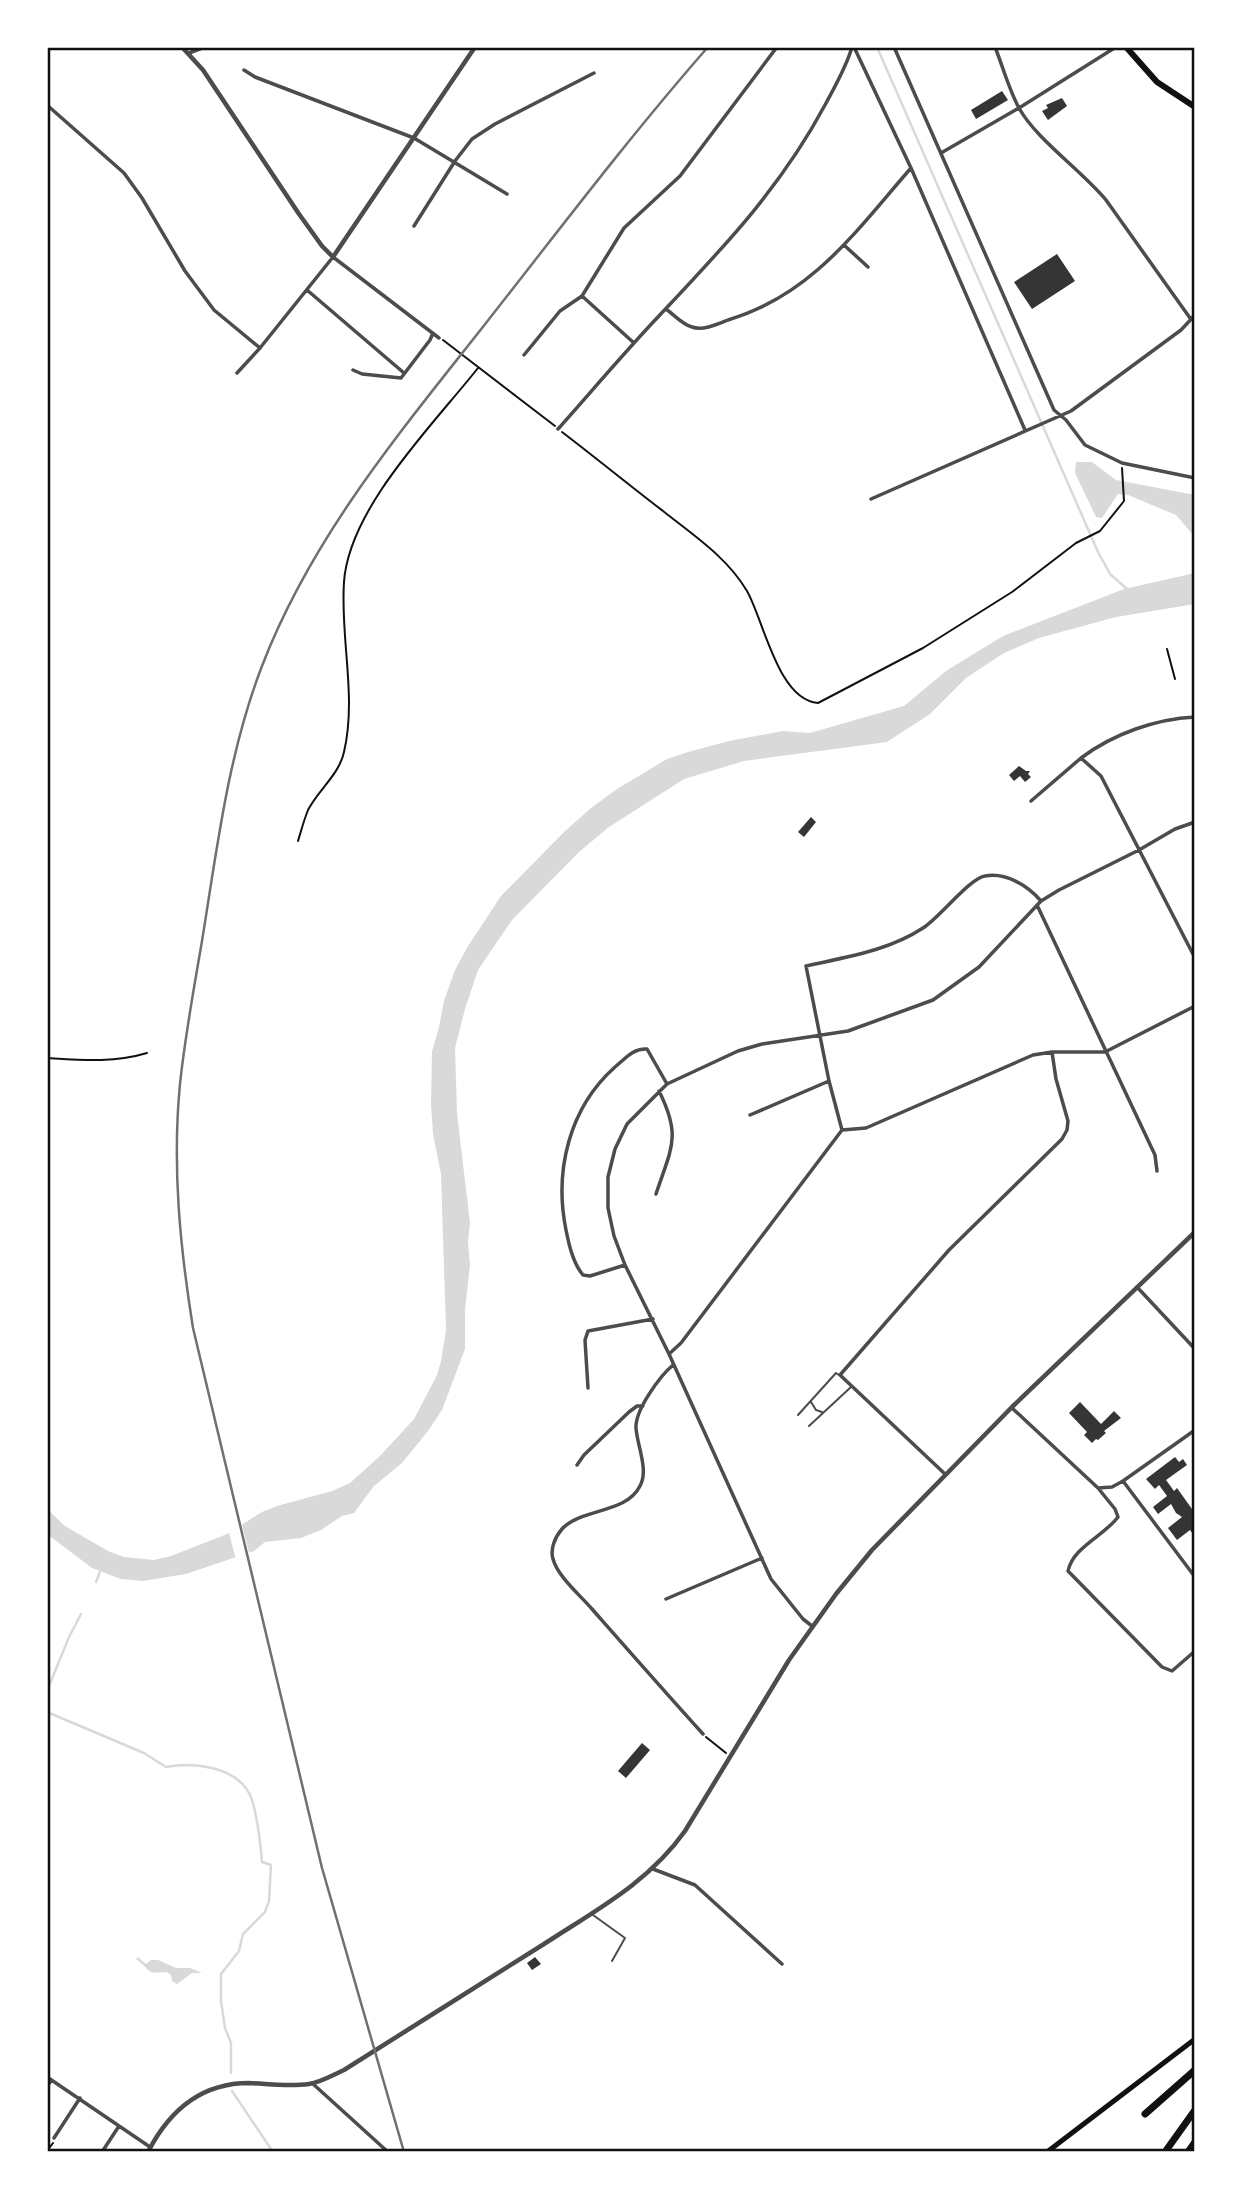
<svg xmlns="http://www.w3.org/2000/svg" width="1242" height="2199" font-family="Roboto,sans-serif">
	<rect width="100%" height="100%" fill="#fff"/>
	<!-- water -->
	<path fill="#d9d9d9" d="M 1076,462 L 1092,462 L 1116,480 L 1195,495 L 1195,537 L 1176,515 L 1128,495 L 1118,494 L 1102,518 L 1096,517 L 1075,473 Z
		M 1195,573 L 1195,604 L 1116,617 L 1039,638 L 1004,653 L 966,678 L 930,714 L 887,742 L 744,761 L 684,779 L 609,827 L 579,852 L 512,920 L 478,970 L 465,1009 L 455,1048 L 457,1113 L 470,1223 L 468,1242 L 470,1265 L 465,1310 L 465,1349 L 442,1410 L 428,1431 L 402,1463 L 374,1486 L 354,1513 L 342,1516 L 321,1530 L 301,1538 L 265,1542 L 254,1551 L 186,1574 L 143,1581 L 121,1579 L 92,1568 L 47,1534 L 47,1509 L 65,1526 L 108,1551 L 124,1557 L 154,1560 L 171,1556 L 227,1534 L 262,1512 L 277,1506 L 332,1491 L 350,1483 L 379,1457 L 414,1419 L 437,1375 L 441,1361 L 446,1330 L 441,1174 L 433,1134 L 431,1104 L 432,1052 L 439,1027 L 444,1001 L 455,970 L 468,946 L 501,896 L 564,832 L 591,808 L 617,789 L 667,759 L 688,752 L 729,741 L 783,731 L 810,733 L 904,706 L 946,671 L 1003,636 L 1124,589 Z
		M 138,1957 L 146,1964 L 151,1960 L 158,1960 L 176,1968 L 190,1968 L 202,1973 L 192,1973 L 177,1984 L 172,1981 L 171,1975 L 167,1972 C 145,1974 153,1972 136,1959 Z"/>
	<!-- pier -->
	<path fill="#fff" d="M 241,1521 L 250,1556 L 236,1560 L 228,1529 Z"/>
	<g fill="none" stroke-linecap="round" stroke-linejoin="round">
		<!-- stream -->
		<path stroke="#d9d9d9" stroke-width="2.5" d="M 877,47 L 1098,552 L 1110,574 L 1127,589
			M 96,1582 L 101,1569
			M 47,1691 L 69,1637 L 81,1614
			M 47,1712 L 144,1753 L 166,1767 C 193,1762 234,1766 249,1793 C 256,1804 261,1848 262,1862 L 271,1865 L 269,1901 L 265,1912 L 243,1934 L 239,1951 L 221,1974 L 221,2001 L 225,2028 L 231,2043 L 231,2073
			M 232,2091 L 273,2152"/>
	</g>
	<!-- building -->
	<path fill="#353535" d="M 1002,91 L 1008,100 L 976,119 L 971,110 Z
		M 1062,98 L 1067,106 L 1048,120 L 1042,111 L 1048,108 L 1046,105 Z
		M 1057,254 L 1075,281 L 1032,309 L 1014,282 Z
		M 1019,766 L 1026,771 L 1030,771 L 1028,774 L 1031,777 L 1025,782 L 1020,776 L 1014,781 L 1009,775 Z
		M 811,817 L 816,822 L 804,837 L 798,832 Z
		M 1080,1402 L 1101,1424 L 1114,1411 L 1121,1418 L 1104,1431 L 1106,1433 L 1098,1440 L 1096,1439 L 1092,1443 L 1084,1435 L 1087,1432 L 1069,1413 Z
		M 1175,1457 L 1179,1462 L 1183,1459 L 1187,1465 L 1166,1480 L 1174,1491 L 1177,1488 L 1192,1509 L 1195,1507 L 1195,1537 L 1190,1530 L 1177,1540 L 1168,1528 L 1182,1517 L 1176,1513 L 1171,1504 L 1158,1514 L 1153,1507 L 1167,1496 L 1159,1485 L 1155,1489 L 1146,1479 Z
		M 642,1743 L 650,1750 L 626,1778 L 618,1771 Z
		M 535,1957 L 541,1964 L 532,1970 L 527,1963 Z"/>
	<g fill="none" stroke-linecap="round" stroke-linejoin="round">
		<!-- path -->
		<path stroke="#111" stroke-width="2" d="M 443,340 L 555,426
			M 562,432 C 596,458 629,485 663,511 C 693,535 727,557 747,591 C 764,621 778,700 818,703 L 923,648 L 1012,592 L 1076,543 L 1100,531 L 1124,501 L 1122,468
			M 1167,649 L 1175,679
			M 298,841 C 301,831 304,820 308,810 C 318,790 339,775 344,752 C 357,696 340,638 344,582 C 349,508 433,425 478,368
			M 47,1058 C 81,1060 114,1063 147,1053
			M 706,1737 L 726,1753
			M 47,2151 L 53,2143"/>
		<!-- service -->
		<path stroke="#4c4c4c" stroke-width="2" d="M 811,1402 L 816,1410 L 822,1412
			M 798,1415 L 836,1373 L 839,1375
			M 809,1426 L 851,1387
			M 593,1915 L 625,1938 L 612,1961"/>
		<!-- minor -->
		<path stroke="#4c4c4c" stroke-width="3.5" d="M 155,47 L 157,47
			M 854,47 L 911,168 L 1025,430
			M 894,47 L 1054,410 L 1066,420 L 1085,445 L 1122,463 L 1195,478
			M 995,47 C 1003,67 1009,90 1019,108 C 1036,139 1081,170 1106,200 L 1190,318
			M 189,53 L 205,47
			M 244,70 L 255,77 L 414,138 L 507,194
			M 47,105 L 124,173 L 142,198 L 185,271 L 214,310 L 260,348
			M 941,153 L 1019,108 L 1116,47
			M 414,226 L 455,161 L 472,139 L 495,124 L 594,73
			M 844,245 L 868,267
			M 307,290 L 404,373
			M 582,296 L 634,343
			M 666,309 C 673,314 683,325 692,327 C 703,331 718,324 728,320 C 812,295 856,231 911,168
			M 524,355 L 560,311 L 582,296 L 624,228 L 680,176 L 777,47
			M 353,370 L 362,374 L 401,378 L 430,340 L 433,333
			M 237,373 L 260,348 L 333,257 L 439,338
			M 558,429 C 591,392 623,354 657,318 C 722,249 780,189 825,105 C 835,86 846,68 852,47
			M 871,499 L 1071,411 L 1181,330 L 1195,315
			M 1081,758 C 1113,734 1155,719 1195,717
			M 1031,801 L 1081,758 L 1101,776 L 1195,958
			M 1037,905 L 1155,1155 L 1157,1171
			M 750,1115 L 829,1081
			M 842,1130 L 829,1081 L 806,966 C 846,957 888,951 923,928 C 940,917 970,878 985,876 C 1006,872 1028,886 1041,901
			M 656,1194 C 671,1148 682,1137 659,1091
			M 625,1265 L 590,1276 L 583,1275 C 573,1263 569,1245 566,1230 C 554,1171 569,1108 615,1067 C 625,1059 633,1048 647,1049 L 667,1084
			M 1137,1287 L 1195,1349
			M 669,1354 L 681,1343 L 842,1130 L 866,1128 L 1033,1055 L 1052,1052
			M 673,1365 C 660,1376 635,1410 636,1428 C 637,1445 649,1470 640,1486 C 626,1514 581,1508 562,1529 C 555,1537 550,1549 553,1559 C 558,1577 580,1595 592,1609 C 629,1651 665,1692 703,1734
			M 588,1388 L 585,1340 L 588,1331 L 653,1319
			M 1012,1408 L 1098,1488 L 1112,1487 L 1123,1481 L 1195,1577
			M 577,1465 L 584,1455 L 629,1412 L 637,1406 L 643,1406
			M 945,1474 L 840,1375 L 949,1250 L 1062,1139 L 1067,1130 L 1068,1121 L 1056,1079 L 1052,1052 L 1105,1052 L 1195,1006
			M 1123,1481 L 1195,1430
			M 1098,1488 L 1115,1509 L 1118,1517 C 1104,1536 1073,1547 1068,1571 L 1162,1667 L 1172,1671 L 1195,1651
			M 666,1599 L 762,1558
			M 812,1626 L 803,1619 L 771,1579 L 669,1354 L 625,1265 L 614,1236 L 608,1208 L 608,1177 L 615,1149 L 627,1124 L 667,1084 L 738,1051 L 762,1044 L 848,1031 L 933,1000 L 979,967 L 1041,901 L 1059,890 L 1139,850 L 1175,829 L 1195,822
			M 653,1869 L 695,1885 L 782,1964
			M 47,2077 L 150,2147
			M 312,2083 L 388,2152
			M 47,2086 L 52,2080
			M 54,2138 L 80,2098
			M 102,2152 L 119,2126"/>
		<!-- tertiary -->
		<path stroke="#4c4c4c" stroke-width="4.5" d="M 182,47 L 203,70 L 299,214 L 322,246 L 333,257 L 475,47
			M 148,2152 C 169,2111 201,2083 249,2083 C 270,2084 289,2087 309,2084 C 321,2082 333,2075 344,2070 C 411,2028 477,1986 544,1944 C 596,1910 648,1883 685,1831 L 789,1660 L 836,1594 L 872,1550 L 1012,1407 L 1195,1232"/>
		<!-- secondary -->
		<path stroke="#111" stroke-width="5" d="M 1047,2152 L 1195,2039"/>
		<!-- primary -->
		<path stroke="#111" stroke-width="6" d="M 1126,47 L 1157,82 L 1195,107"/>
		<!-- motorway -->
		<path stroke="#111" stroke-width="7" d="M 1145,2114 L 1195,2070
			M 1165,2152 L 1195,2110
			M 1188,2152 L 1195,2142"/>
		<!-- rail -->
		<path stroke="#707070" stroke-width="2.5" d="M 404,2152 L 322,1868 L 193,1328 C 180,1247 172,1166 180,1084 C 185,1036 194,988 202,941 C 217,849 228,754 262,666 C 312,536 401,431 486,323 C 559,230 630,136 708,47"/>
	</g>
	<!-- border -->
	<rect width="1242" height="2199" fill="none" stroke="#ffffff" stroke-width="98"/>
	<rect x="49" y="49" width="1144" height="2101" fill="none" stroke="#111" stroke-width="2.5"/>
</svg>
